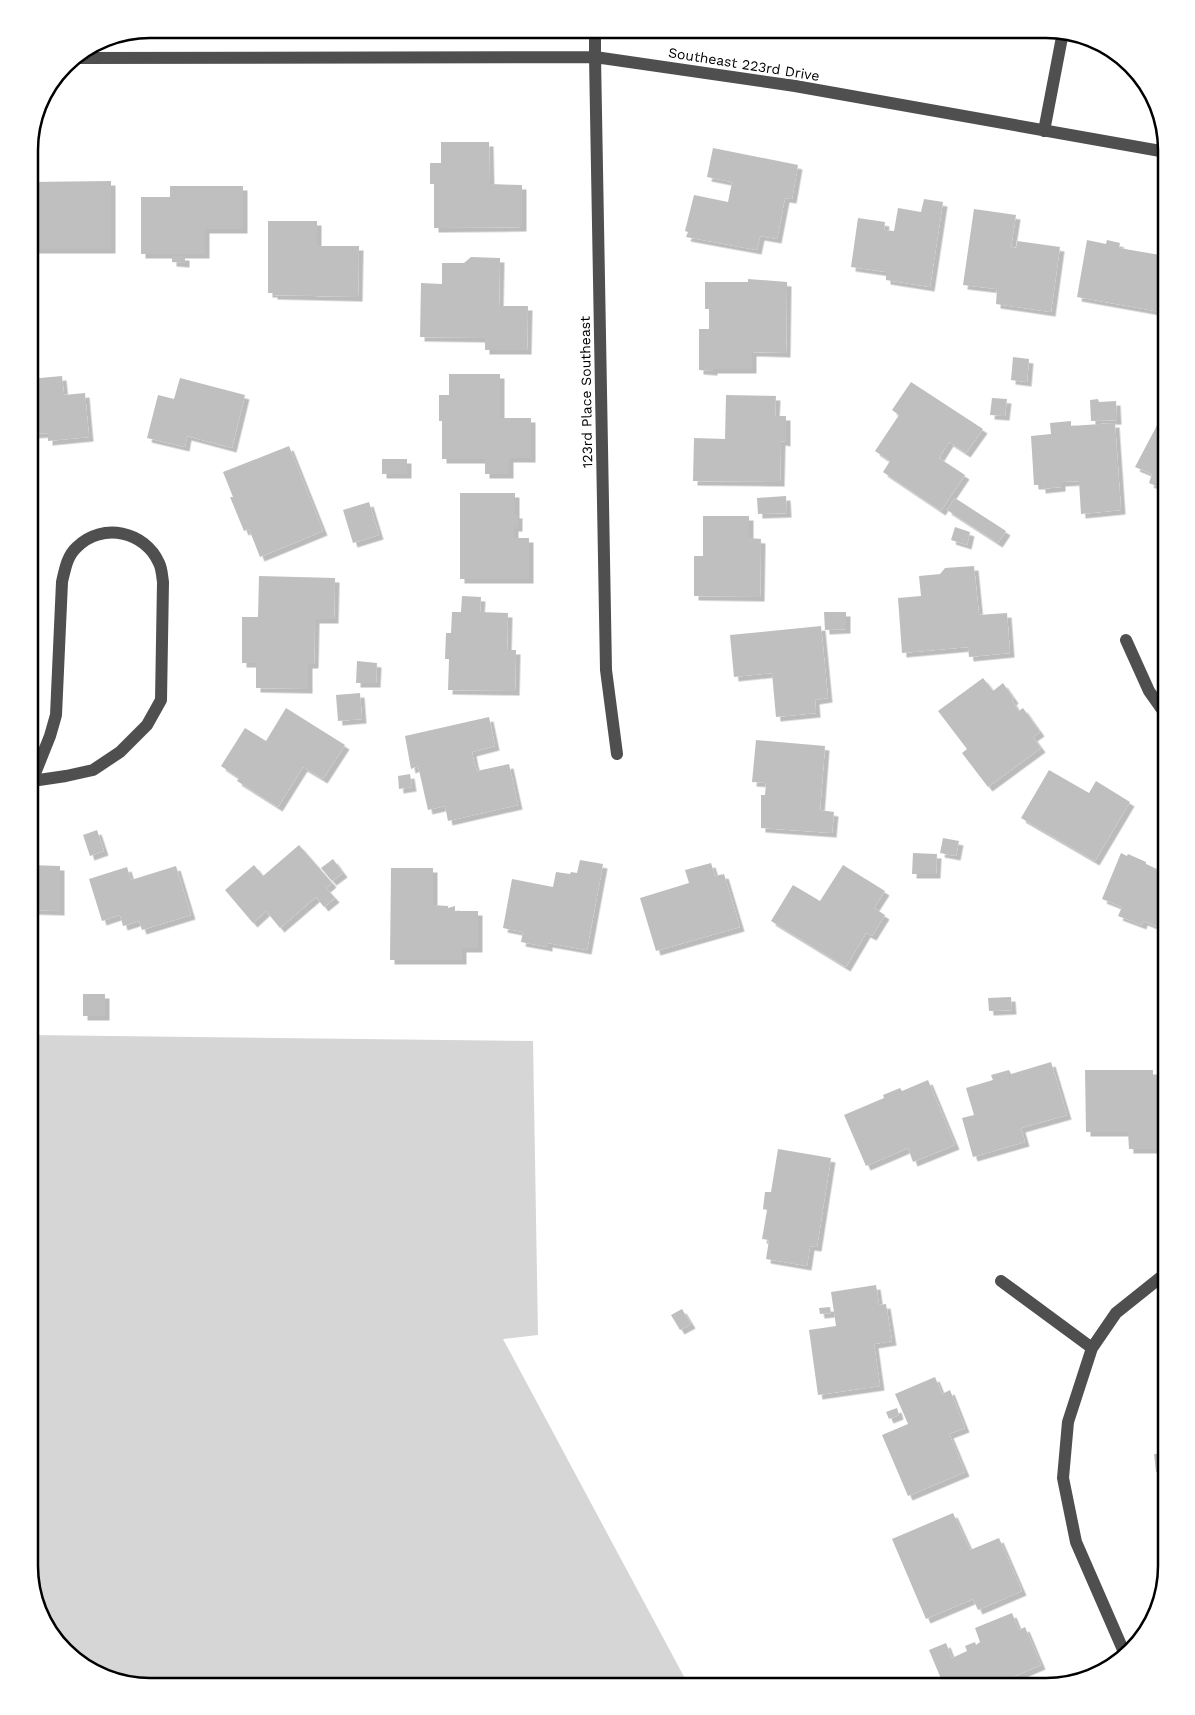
<svg xmlns="http://www.w3.org/2000/svg" width="1195" height="1715" font-family="'Work Sans',sans-serif">
	<defs>
		<filter id="shadow"><feDropShadow dx="4.5" dy="4.5" stdDeviation="0" flood-color="#0004"/></filter>
	</defs>
	<rect width="100%" height="100%" fill="#fff"/>
	<!-- green -->
	<path fill="#d6d6d6" d="M 29,1035 L 533,1041 L 538,1335 L 503,1339 L 689,1686 L 142,1686 L 89,1670 L 45,1626 L 29,1565 Z"/>
	<!-- building -->
	<path fill="#bfbfbf" filter="url(#shadow)" d="M 441,142 L 489,142 L 490,184 L 522,185 L 522,227 L 434,228 L 434,184 L 430,184 L 430,163 L 441,163 Z
		M 713,148 L 798,165 L 792,199 L 785,198 L 777,239 L 760,236 L 757,250 L 686,237 L 688,232 L 685,231 L 694,195 L 728,202 L 732,182 L 707,177 Z
		M 111,181 L 111,249 L 29,249 L 29,182 Z
		M 170,186 L 243,186 L 243,229 L 205,229 L 205,254 L 141,254 L 141,197 L 170,197 Z
		M 924,199 L 943,202 L 930,287 L 886,280 L 886,272 L 851,267 L 858,218 L 885,222 L 884,230 L 894,231 L 898,208 L 921,212 Z
		M 974,209 L 1016,215 L 1011,247 L 1016,248 L 1017,241 L 1060,247 L 1051,312 L 996,304 L 997,289 L 963,285 Z
		M 268,221 L 317,221 L 317,246 L 359,246 L 358,297 L 273,295 L 273,293 L 268,293 Z
		M 1087,240 L 1106,244 L 1107,240 L 1120,243 L 1119,248 L 1166,256 L 1166,281 L 1161,312 L 1077,297 Z
		M 172,256 L 185,256 L 185,263 L 172,262 Z
		M 471,257 L 500,258 L 499,306 L 528,306 L 527,350 L 485,350 L 485,338 L 420,337 L 421,283 L 442,284 L 442,263 L 464,263 Z
		M 748,279 L 787,282 L 786,353 L 752,352 L 752,369 L 713,369 L 713,371 L 699,370 L 699,329 L 709,329 L 709,309 L 705,309 L 705,282 L 748,282 Z
		M 1013,357 L 1029,359 L 1027,382 L 1011,380 Z
		M 449,374 L 500,374 L 500,418 L 531,418 L 531,458 L 509,458 L 509,474 L 485,474 L 485,459 L 442,459 L 442,421 L 439,421 L 439,395 L 449,395 Z
		M 62,376 L 64,395 L 85,393 L 89,437 L 48,441 L 48,433 L 29,434 L 29,379 Z
		M 180,378 L 245,395 L 232,448 L 187,436 L 185,447 L 147,438 L 158,395 L 174,399 Z
		M 911,382 L 983,429 L 966,453 L 949,442 L 939,458 L 965,475 L 941,511 L 883,472 L 890,461 L 875,451 L 899,415 L 892,410 Z
		M 726,395 L 776,396 L 775,416 L 786,416 L 786,442 L 781,441 L 780,482 L 693,481 L 694,438 L 725,439 Z
		M 992,398 L 1007,399 L 1005,416 L 990,415 Z
		M 1098,399 L 1099,402 L 1116,401 L 1117,420 L 1091,421 L 1090,400 Z
		M 1164,412 L 1166,414 L 1166,490 L 1149,483 L 1152,474 L 1135,467 Z
		M 1071,421 L 1071,426 L 1115,423 L 1121,510 L 1081,514 L 1079,481 L 1061,482 L 1061,487 L 1041,489 L 1041,485 L 1034,485 L 1031,436 L 1051,434 L 1050,423 Z
		M 289,446 L 323,531 L 260,557 L 249,529 L 244,531 L 230,497 L 233,497 L 223,472 Z
		M 382,459 L 407,459 L 407,474 L 382,474 Z
		M 460,493 L 515,493 L 515,514 L 518,514 L 518,527 L 514,527 L 514,538 L 529,538 L 529,579 L 460,579 Z
		M 786,496 L 787,513 L 758,514 L 757,498 Z
		M 955,498 L 1006,531 L 998,543 L 947,510 Z
		M 369,502 L 379,535 L 353,543 L 343,510 Z
		M 703,516 L 749,516 L 749,538 L 761,539 L 760,597 L 694,596 L 694,556 L 703,556 Z
		M 955,527 L 970,532 L 967,545 L 951,540 Z
		M 974,566 L 979,615 L 1007,613 L 1010,653 L 969,657 L 968,647 L 902,653 L 898,598 L 921,596 L 919,576 L 940,574 L 945,568 Z
		M 259,576 L 335,578 L 334,619 L 315,619 L 314,664 L 308,664 L 308,689 L 256,688 L 256,663 L 242,663 L 242,617 L 258,617 Z
		M 462,596 L 481,597 L 480,612 L 508,613 L 507,650 L 516,650 L 515,691 L 448,690 L 449,659 L 445,659 L 446,633 L 451,633 L 452,612 L 461,612 Z
		M 824,612 L 846,612 L 846,629 L 825,630 Z
		M 821,626 L 828,698 L 815,700 L 816,713 L 776,717 L 772,673 L 734,677 L 730,635 Z
		M 357,661 L 377,663 L 376,683 L 356,683 Z
		M 983,678 L 993,691 L 1003,683 L 1014,699 L 1012,701 L 1019,711 L 1023,708 L 1040,732 L 1033,737 L 1041,748 L 988,787 L 962,753 L 967,749 L 938,711 Z
		M 360,693 L 362,719 L 338,721 L 336,695 Z
		M 286,708 L 345,745 L 323,779 L 303,767 L 278,807 L 237,781 L 239,778 L 221,766 L 245,728 L 266,741 Z
		M 489,717 L 495,746 L 472,752 L 474,762 L 477,771 L 509,764 L 518,805 L 448,821 L 445,806 L 428,810 L 418,766 L 411,769 L 405,736 Z
		M 756,740 L 825,746 L 820,810 L 834,812 L 832,833 L 761,828 L 761,795 L 765,795 L 766,783 L 752,782 Z
		M 1049,770 L 1089,793 L 1096,781 L 1130,802 L 1095,861 L 1021,818 Z
		M 410,774 L 412,787 L 399,789 L 398,776 Z
		M 97,830 L 104,851 L 90,856 L 83,835 Z
		M 943,838 L 959,841 L 956,856 L 940,853 Z
		M 299,845 L 332,883 L 326,888 L 335,898 L 324,907 L 316,897 L 280,928 L 266,911 L 253,923 L 225,890 L 254,865 L 263,876 Z
		M 913,853 L 937,854 L 936,874 L 912,874 Z
		M 1121,853 L 1127,856 L 1128,854 L 1146,862 L 1146,864 L 1159,870 L 1166,853 L 1166,930 L 1143,921 L 1142,925 L 1118,916 L 1122,907 L 1102,899 Z
		M 333,859 L 343,873 L 332,881 L 321,868 Z
		M 580,860 L 603,864 L 587,950 L 548,943 L 548,947 L 521,942 L 523,932 L 503,928 L 512,879 L 553,887 L 556,872 L 570,874 L 571,872 L 577,873 Z
		M 711,863 L 715,876 L 724,874 L 740,927 L 656,951 L 640,898 L 689,883 L 685,870 Z
		M 29,865 L 60,866 L 60,911 L 29,910 Z
		M 843,865 L 885,891 L 874,908 L 885,915 L 872,936 L 866,933 L 846,967 L 771,921 L 793,885 L 820,901 Z
		M 176,866 L 191,915 L 142,930 L 139,921 L 123,926 L 120,915 L 102,921 L 89,879 L 127,867 L 131,880 Z
		M 391,868 L 433,868 L 433,905 L 448,906 L 448,908 L 455,906 L 455,911 L 478,911 L 478,948 L 462,948 L 462,960 L 390,960 Z
		M 83,994 L 105,994 L 105,1016 L 83,1016 Z
		M 1011,997 L 1012,1010 L 989,1011 L 988,998 Z
		M 1051,1062 L 1067,1115 L 1021,1128 L 1025,1142 L 973,1157 L 962,1118 L 974,1115 L 966,1088 L 993,1080 L 991,1075 L 1009,1070 L 1011,1074 Z
		M 1085,1070 L 1153,1070 L 1153,1075 L 1166,1075 L 1166,1149 L 1129,1149 L 1128,1132 L 1086,1132 Z
		M 928,1080 L 955,1145 L 913,1162 L 908,1148 L 866,1166 L 844,1115 L 884,1098 L 883,1095 L 900,1088 L 902,1091 Z
		M 778,1149 L 831,1158 L 817,1247 L 810,1246 L 807,1266 L 766,1259 L 769,1240 L 762,1239 L 767,1210 L 763,1209 L 765,1192 L 771,1192 Z
		M 876,1285 L 879,1305 L 886,1304 L 892,1341 L 874,1344 L 880,1386 L 818,1395 L 809,1330 L 836,1326 L 831,1292 Z
		M 830,1307 L 831,1313 L 820,1314 L 819,1308 Z
		M 682,1309 L 691,1324 L 680,1330 L 671,1315 Z
		M 935,1377 L 942,1394 L 950,1390 L 965,1428 L 949,1434 L 965,1472 L 908,1496 L 882,1435 L 908,1424 L 895,1394 Z
		M 897,1408 L 899,1415 L 889,1419 L 886,1412 Z
		M 1166,1453 L 1166,1471 L 1156,1472 L 1154,1454 Z
		M 953,1513 L 970,1550 L 999,1538 L 1022,1591 L 978,1610 L 973,1599 L 926,1619 L 892,1539 Z
		M 1012,1613 L 1019,1630 L 1025,1627 L 1041,1665 L 1008,1679 L 1011,1686 L 944,1686 L 929,1650 L 946,1643 L 952,1658 L 967,1651 L 965,1646 L 975,1642 L 976,1645 L 980,1642 L 975,1628 Z"/>
	<g fill="none" stroke-linecap="round" stroke-linejoin="round">
		<!-- minor -->
		<path stroke="#4f4f4f" stroke-width="12" d="M 595,29 L 595,57 L 606,670 L 617,754
			M 74,58 L 595,57 L 795,86 L 1166,152
			M 1044,131 L 1063,32
			M 1126,640 L 1149,691 L 1166,715
			M 29,781 L 32,781 L 66,776 L 93,770 L 120,752 L 147,725 L 161,700 L 163,582 C 162,576 162,569 159,563 C 145,531 102,522 77,547 C 67,556 65,569 62,582 L 56,715 L 50,736 L 32,781
			M 1001,1281 L 1092,1348
			M 1124,1652 L 1076,1542 L 1063,1478 L 1068,1422 L 1092,1348 L 1116,1313 L 1166,1273"/>
	</g>
	<g text-anchor="middle" dominant-baseline="central" stroke-width="5" stroke-linejoin="round" paint-order="stroke">
		<!-- street labels -->
		<g font-size="14" fill="#000" stroke="#fff">
			<text transform="translate(744 64) rotate(9)">Southeast 223rd Drive</text>
			<text transform="translate(586 392) rotate(-91)">123rd Place Southeast</text>
		</g>
	</g>
	<!-- crop -->
	<path d="M0 0H1195V1715H0ZM150 38H1046A112 112 0 0 1 1158 150V1566A112 112 0 0 1 1046 1678H150A112 112 0 0 1 38 1566V150A112 112 0 0 1 150 38Z" fill="#fff" fill-rule="evenodd"/>
	<path fill="none" stroke="#000" stroke-width="2.5" d="M150 38H1046A112 112 0 0 1 1158 150V1566A112 112 0 0 1 1046 1678H150A112 112 0 0 1 38 1566V150A112 112 0 0 1 150 38Z"/>
</svg>
